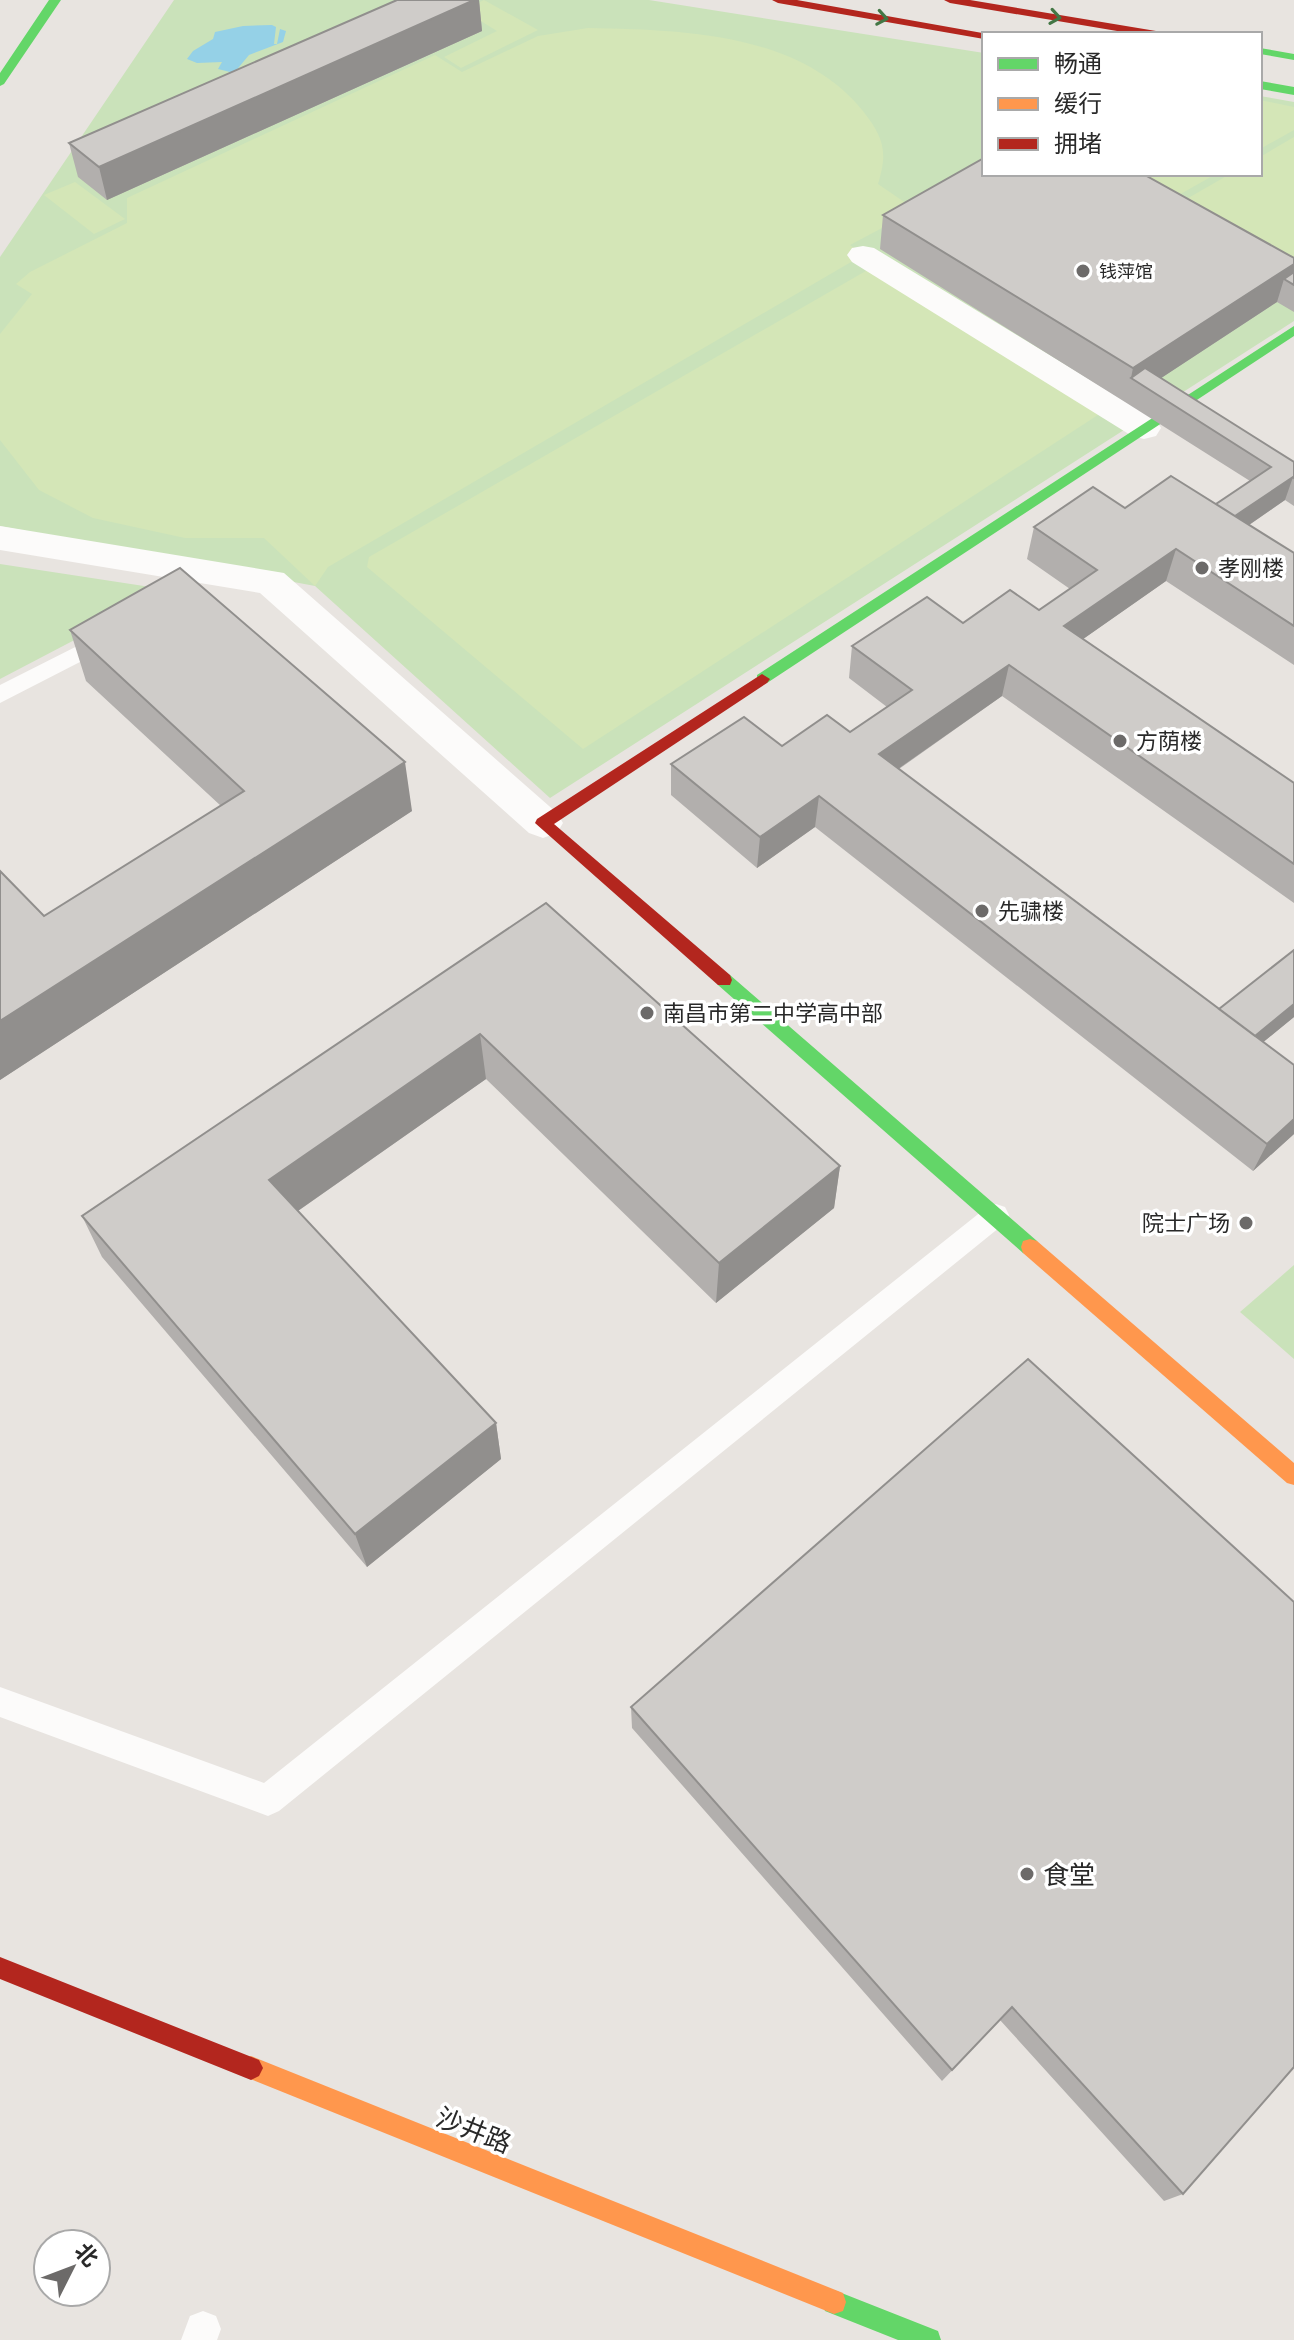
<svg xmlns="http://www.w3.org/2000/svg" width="1294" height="2340" font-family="'PT Sans Narrow','Noto Sans SC',sans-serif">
	<rect width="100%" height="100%" fill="#e8e4e0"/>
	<!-- green -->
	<path fill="#cae2ba" d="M 174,0 L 649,0 L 984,53 L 984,174 L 1260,174 L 1260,96 L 1294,102 L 1294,321 L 550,798 L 315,586 L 0,526 L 0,257 Z
		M 0,564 L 170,590 L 0,679 Z
		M 1294,1265 L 1294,1359 L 1240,1312 Z"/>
	<!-- pitch -->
	<path fill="#d4e6b7" d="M 484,0 L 538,30 L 461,68 L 444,57 L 497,31 L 463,10 Z
		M 588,28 C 682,30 799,32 863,111 C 884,138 888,152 878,184 L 916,210 L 850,245 L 863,255 L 328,567 L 315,586 L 264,538 L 185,538 L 93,518 L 39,490 L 0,440 L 0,334 L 32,294 L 16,284 L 30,272 L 127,223 L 127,198 L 435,55 L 462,72 L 538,36 Z
		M 1260,100 L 1294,107 L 1294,130 L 1260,149 Z
		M 1294,137 L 1294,282 L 1169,209 L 1230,174 L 1260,174 L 1260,157 Z
		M 1123,174 L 1216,174 L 1168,201 Z
		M 75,182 L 125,219 L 94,234 L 44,195 Z
		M 871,268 L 1101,413 L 583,749 L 367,567 L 369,557 Z"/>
	<!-- water -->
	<path fill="#95d1e7" d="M 272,25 L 276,27 L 274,44 L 277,44 L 280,29 L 286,31 L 283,42 L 249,55 L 234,73 L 218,69 L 222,62 L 197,63 L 187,59 L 193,51 L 213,39 L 215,32 L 243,26 Z"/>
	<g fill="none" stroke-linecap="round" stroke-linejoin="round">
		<!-- lane -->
		<path fill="#fcfbfa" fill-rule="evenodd" d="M 109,630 L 117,633 L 120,638 L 117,643 L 0,703 L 0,685 Z
			M 996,1204 L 1005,1207 L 1009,1215 L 1005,1223 L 279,1811 L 268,1816 L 0,1717 L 0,1687 L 264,1783 L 987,1207 Z
			M 203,2311 L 216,2316 L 221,2329 L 217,2340 L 181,2340 L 190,2316 Z"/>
		<!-- street -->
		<path fill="#fcfbfa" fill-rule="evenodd" d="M 863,246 L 874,248 L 1156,420 L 1161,428 L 1156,436 L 1144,439 L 1132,436 L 852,262 L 847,255 L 852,248 Z
			M 0,526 L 284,573 L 557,813 L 563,823 L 557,833 L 543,838 L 529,833 L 260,593 L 0,550 Z"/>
		<!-- fast -->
		<path fill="#63d668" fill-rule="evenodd" d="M 49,0 L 61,0 L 4,84 L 0,86 L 0,73 Z
			M 1260,48 L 1294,54 L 1294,60 L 1260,54 Z
			M 1260,81 L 1294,87 L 1294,95 L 1260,89 Z
			M 1294,326 L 1294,336 L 767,683 L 757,683 L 757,675 Z
			M 724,973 L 730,975 L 1037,1241 L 1039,1247 L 1037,1253 L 1030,1255 L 1023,1253 L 718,985 L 716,980 L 718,975 Z
			M 834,2290 L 938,2331 L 941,2340 L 898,2340 L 825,2311 L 822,2302 L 825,2293 Z"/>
		<!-- slow -->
		<path fill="#ff974d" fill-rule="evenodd" d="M 1030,1239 L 1037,1241 L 1294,1463 L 1294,1485 L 1287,1483 L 1023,1253 L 1021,1247 L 1023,1241 Z
			M 251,2056 L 843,2293 L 846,2302 L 843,2311 L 834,2314 L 243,2076 L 239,2068 L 243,2060 Z"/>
		<!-- jam -->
		<path fill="#b3261e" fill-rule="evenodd" d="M 772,0 L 797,0 L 988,34 L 984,34 L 984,39 L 778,3 Z
			M 944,0 L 970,0 L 1156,31 L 1162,34 L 1135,34 L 950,3 Z
			M 762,674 L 770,679 L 767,683 L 554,824 L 730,975 L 732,980 L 730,985 L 718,985 L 535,823 L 537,819 Z
			M 0,1957 L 259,2060 L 263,2068 L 259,2076 L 251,2080 L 0,1979 Z"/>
	</g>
	<!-- wall -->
	<path fill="#b2afad" d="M 397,0 L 479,0 L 482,31 L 107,200 L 78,177 L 69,143 Z
		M 883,215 L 1294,258 L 1294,312 L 1277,302 L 1161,378 L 1294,462 L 1294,506 L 1285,500 L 1249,525 L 1294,553 L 1294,665 L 1166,581 L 1083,639 L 1294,783 L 1294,903 L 1002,696 L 899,769 L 1219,1009 L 1294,950 L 1294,1017 L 1263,1042 L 1294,1134 L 1253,1171 L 815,827 L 757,868 L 671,795 L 671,764 L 782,746 L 850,732 L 887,707 L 849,678 L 852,646 L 963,623 L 1039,610 L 1070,589 L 1027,559 L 1034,527 L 1125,508 L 1216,504 L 1250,481 L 1125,402 L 880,249 Z
		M 70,630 L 412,811 L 0,1080 L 0,871 L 44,916 L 221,806 L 86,681 Z
		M 546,903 L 840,1166 L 834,1208 L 716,1303 L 486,1079 L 298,1211 L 496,1423 L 501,1459 L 367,1567 L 102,1257 L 82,1216 Z
		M 1028,1359 L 1183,2194 L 1164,2201 L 1000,2020 L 942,2081 L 632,1728 L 631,1707 Z"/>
	<!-- shaded-wall -->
	<path fill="#918f8d" d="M 474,0 L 479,0 L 482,31 L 107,200 L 99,167 Z
		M 1294,264 L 1294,279 L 1284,279 L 1277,302 L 1146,388 L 1131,378 L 1133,368 Z
		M 1293,477 L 1285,500 L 1220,545 L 1227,522 Z
		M 1176,549 L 1166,581 L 1056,658 L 1064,626 Z
		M 1009,665 L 1002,696 L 875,785 L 879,754 Z
		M 405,762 L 412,811 L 0,1080 L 0,1021 Z
		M 819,796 L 815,827 L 757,868 L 760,837 Z
		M 1294,1004 L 1294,1017 L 1239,1062 L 1248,1042 Z
		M 480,1034 L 486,1079 L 282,1222 L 269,1180 Z
		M 1294,1119 L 1294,1134 L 1253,1171 L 1267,1144 Z
		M 840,1166 L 834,1208 L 716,1303 L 719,1263 Z
		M 496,1423 L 501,1459 L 367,1567 L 355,1534 Z"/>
	<!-- building -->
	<path fill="#cfccc9" stroke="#918f8d" stroke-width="2" d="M 397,0 L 474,0 L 99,167 L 69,143 Z
		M 984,158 L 984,174 L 1143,174 L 1294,258 L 1294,264 L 1133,368 L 883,215 Z
		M 1294,272 L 1294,285 L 1284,279 Z
		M 1145,368 L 1294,462 L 1294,478 L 1293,477 L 1235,516 L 1216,504 L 1271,467 L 1131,378 Z
		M 1171,476 L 1294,553 L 1294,626 L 1176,549 L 1064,626 L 1294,783 L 1294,864 L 1009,665 L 879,754 L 1294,1065 L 1294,1119 L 1267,1144 L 819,796 L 760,837 L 671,764 L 744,717 L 782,746 L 827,715 L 850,732 L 912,690 L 852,646 L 927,597 L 963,623 L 1010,590 L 1039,610 L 1097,570 L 1034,527 L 1093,487 L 1125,508 Z
		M 180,568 L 405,762 L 0,1021 L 0,871 L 44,916 L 244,791 L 70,630 Z
		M 546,903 L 840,1166 L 719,1263 L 480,1034 L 269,1180 L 496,1423 L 355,1534 L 82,1216 Z
		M 1294,950 L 1294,1004 L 1255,1036 L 1219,1009 Z
		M 1028,1359 L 1294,1602 L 1294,2067 L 1183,2194 L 1012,2007 L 952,2070 L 631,1707 Z"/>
	<!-- one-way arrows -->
	<defs><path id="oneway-chevron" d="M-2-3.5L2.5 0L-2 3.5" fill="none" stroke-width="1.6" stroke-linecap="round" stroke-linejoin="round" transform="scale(2)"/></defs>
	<g stroke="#437745">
		<use href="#oneway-chevron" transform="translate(1055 17) rotate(9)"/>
		<use href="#oneway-chevron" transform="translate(882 18) rotate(10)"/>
	</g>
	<!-- markers -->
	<g fill="#6c6a69" stroke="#fff" stroke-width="3">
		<circle cx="1083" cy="271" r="8"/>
		<circle cx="1202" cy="568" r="8"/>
		<circle cx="1120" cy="741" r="8"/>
		<circle cx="982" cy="911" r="8"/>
		<circle cx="647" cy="1013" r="8"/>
		<circle cx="1246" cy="1223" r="8"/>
		<circle cx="1027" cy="1874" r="8"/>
	</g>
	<g text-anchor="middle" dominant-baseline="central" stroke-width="7" stroke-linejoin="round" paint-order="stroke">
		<!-- far-poi labels -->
		<g font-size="18" fill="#292929" stroke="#fff" text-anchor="start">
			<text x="1099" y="271">钱萍馆</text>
		</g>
		<!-- poi labels -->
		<g font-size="22" fill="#292929" stroke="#fff" text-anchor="start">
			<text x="1218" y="568">孝刚楼</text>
			<text x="1136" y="741">方荫楼</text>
			<text x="998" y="911">先骕楼</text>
			<text x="663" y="1013">南昌市第二中学高中部</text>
			<text x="1230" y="1223" text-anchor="end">院士广场</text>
		</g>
		<!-- near-poi labels -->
		<g font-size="26" fill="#292929" stroke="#fff" text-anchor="start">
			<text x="1043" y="1874">食堂</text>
		</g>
		<!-- near-street labels -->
		<g font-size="26" fill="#292929" stroke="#fff">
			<text transform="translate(474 2130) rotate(22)">沙井路</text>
		</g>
	</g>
	<!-- legend -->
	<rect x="982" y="32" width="280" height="144" fill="#ffffff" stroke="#a9a9a9" stroke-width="2"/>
	<rect x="998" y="58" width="40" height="12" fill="#63d668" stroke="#a9a9a9" stroke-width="2"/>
	<text x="1054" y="72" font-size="24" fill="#292929">畅通</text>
	<rect x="998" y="98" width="40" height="12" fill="#ff974d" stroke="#a9a9a9" stroke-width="2"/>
	<text x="1054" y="112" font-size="24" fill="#292929">缓行</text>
	<rect x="998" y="138" width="40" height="12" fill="#b3261e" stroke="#a9a9a9" stroke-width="2"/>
	<text x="1054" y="152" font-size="24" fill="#292929">拥堵</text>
	<!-- north arrow -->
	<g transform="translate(72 2268) rotate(48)"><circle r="38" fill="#ffffff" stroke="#a9a9a9" stroke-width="2"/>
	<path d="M0-6L14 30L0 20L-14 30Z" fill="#6c6a69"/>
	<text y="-12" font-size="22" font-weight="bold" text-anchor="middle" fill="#292929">北</text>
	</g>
</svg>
